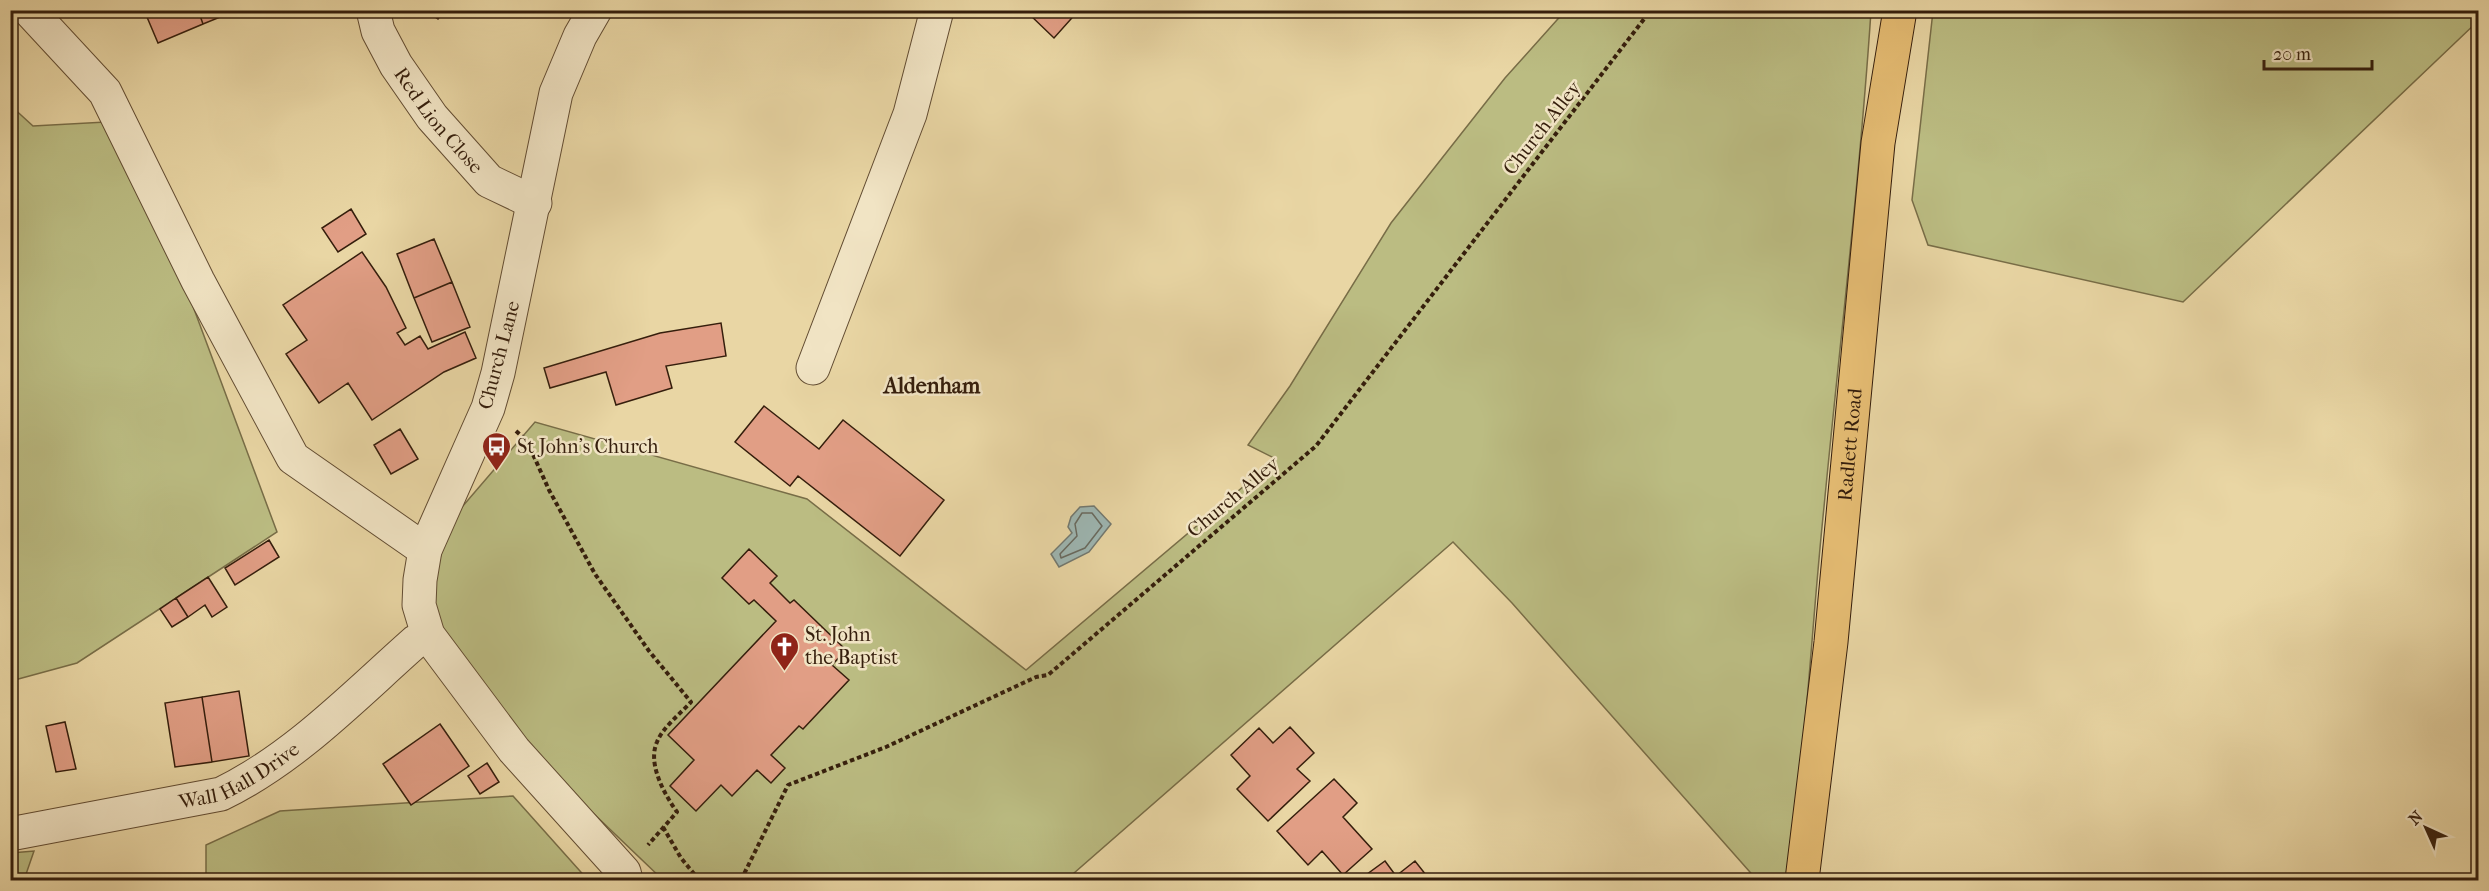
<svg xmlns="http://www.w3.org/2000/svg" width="2489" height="891" font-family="'IM FELL French Canon',serif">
	<rect width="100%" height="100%" fill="#e9d6a4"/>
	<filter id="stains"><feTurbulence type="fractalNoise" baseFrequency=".00333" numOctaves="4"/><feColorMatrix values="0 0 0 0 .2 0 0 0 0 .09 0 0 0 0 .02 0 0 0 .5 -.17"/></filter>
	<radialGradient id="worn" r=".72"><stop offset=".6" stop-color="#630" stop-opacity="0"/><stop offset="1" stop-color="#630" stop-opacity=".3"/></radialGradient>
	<!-- green -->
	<path fill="#bbbc82" stroke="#786d47" stroke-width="1.5" d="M 1565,11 L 1871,11 C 1860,176 1840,341 1824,507 C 1811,631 1806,757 1786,880 L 1757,880 L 1512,603 L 1453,542 L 1066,880 L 663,880 L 525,748 L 436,626 L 433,584 L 441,545 L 456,514 L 535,422 L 807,499 L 1026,670 L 1276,459 L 1248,445 L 1290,386 L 1391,223 L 1505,78 Z
		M 1933,11 L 2478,10 L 2478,21 L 2183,302 L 1928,245 L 1912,200 Z
		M 10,105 L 33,126 L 124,121 L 277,532 L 77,663 L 11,681 Z
		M 513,796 L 588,880 L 206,880 L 206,845 L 280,811 Z
		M 34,851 L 24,880 L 11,880 L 11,853 Z"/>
	<!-- water -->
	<path fill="#9db6b2" stroke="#737970" stroke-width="1.5" d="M 1094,506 L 1111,524 L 1089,552 L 1059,567 L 1051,554 L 1072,533 L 1068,527 L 1071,517 L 1080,507 Z"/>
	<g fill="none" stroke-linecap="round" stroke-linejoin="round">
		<!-- shore -->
		<path stroke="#696a5f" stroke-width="1.5" d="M 1082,513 L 1092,513 L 1102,526 L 1085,548 L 1061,558 L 1060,554 L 1077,536 L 1075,524 Z"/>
	</g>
	<!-- building -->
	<path fill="#e19e85" stroke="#351e0c" stroke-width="1.5" d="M 144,10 L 198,10 L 203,24 L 158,43 Z
		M 198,10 L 235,10 L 235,11 L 203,24 Z
		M 425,10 L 444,10 L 438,19 Z
		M 1032,10 L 1079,10 L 1054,38 L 1029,14 Z
		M 351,209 L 366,234 L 338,252 L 322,228 Z
		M 434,239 L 452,282 L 414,298 L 397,254 Z
		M 362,252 L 386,287 L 406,328 L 397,333 L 405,345 L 420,336 L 428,349 L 465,332 L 476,358 L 444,372 L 372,420 L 348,383 L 319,403 L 286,354 L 307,340 L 283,305 Z
		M 452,282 L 470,327 L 432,342 L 414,298 Z
		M 721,323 L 726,356 L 666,366 L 672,388 L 616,405 L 606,372 L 550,388 L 544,368 L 660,333 Z
		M 764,406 L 819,449 L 843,420 L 944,500 L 900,556 L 798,476 L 790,486 L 735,442 Z
		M 400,429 L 418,459 L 391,474 L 374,445 Z
		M 269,540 L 279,557 L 235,585 L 225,568 Z
		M 749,549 L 777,576 L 770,583 L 790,603 L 794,600 L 846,650 L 832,665 L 849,680 L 803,729 L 799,726 L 771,755 L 785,768 L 771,783 L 757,770 L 732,796 L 721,785 L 696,811 L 670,786 L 694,760 L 668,735 L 776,621 L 754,600 L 749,604 L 722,578 Z
		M 208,577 L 227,607 L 212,617 L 205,605 L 188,617 L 176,598 Z
		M 176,598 L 188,617 L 172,627 L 160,609 Z
		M 239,691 L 249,756 L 212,762 L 202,697 Z
		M 202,697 L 212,762 L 175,767 L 165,703 Z
		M 65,722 L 76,769 L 56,772 L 46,726 Z
		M 440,724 L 469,766 L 411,805 L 383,764 Z
		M 1290,727 L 1314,753 L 1297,769 L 1310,781 L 1268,821 L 1237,789 L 1250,776 L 1231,755 L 1259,728 L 1273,743 Z
		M 487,763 L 499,782 L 480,794 L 468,776 Z
		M 1334,779 L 1357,803 L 1343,817 L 1372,849 L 1343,875 L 1322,851 L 1308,865 L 1277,831 Z
		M 1385,861 L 1396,876 L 1415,861 L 1430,880 L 1359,880 Z"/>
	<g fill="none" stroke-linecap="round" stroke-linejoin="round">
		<defs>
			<g id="minor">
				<path d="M 29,10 L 105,92 L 198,281 L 293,458 L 425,550"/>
				<path id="s1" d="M 373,10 L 378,31 L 396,65 L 432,117 L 489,181 L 535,203"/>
				<path d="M 595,10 L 580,36 L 556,93 L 498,373 L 488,408 L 425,550 L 420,580 L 419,605 L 428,635 L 514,750 L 624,872 L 626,880"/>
				<path d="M 813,368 L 910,114 L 937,10"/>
				<path id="s2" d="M 10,834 L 221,794 C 295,758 354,696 415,642 L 428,635"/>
			</g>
			<g id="major">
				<path id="s3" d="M 1802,880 L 1831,642 L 1878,143 L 1900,10"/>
			</g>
		</defs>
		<!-- minor casing -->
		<use href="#minor" stroke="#624c32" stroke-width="35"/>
		<!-- major casing -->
		<use href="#major" stroke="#351e0c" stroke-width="35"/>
		<!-- path -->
		<path stroke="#351e0c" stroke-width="4" stroke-dasharray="4.5 3" stroke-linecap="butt" d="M 516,431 L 527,441 L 549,490 L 595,574 L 649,651 L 691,702 C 680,714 663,727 657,742 C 647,764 665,795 677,812 L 648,845
			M 663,827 L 681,858 L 699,880
			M 741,880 L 788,785 L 886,747 L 1036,677 L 1048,675 L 1316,446 L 1651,10"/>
		<!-- minor -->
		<use href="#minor" stroke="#f1e4c4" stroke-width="33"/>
		<!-- major -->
		<use href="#major" stroke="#e4bb72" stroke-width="33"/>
	</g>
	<!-- icons -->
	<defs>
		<symbol id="bus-pin" viewBox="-11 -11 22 30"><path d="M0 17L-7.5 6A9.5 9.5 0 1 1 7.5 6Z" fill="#8f2418" stroke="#f1e4c4"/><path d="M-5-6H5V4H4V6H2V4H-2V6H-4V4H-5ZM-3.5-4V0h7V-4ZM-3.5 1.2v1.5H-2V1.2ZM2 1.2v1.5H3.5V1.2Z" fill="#fff"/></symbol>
		<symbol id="church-pin" viewBox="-11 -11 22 30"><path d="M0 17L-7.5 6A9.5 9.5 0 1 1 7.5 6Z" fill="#8f2418" stroke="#f1e4c4"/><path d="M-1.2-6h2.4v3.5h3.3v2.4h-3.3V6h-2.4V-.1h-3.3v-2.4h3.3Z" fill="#fff"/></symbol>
	</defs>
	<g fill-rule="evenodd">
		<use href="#bus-pin" x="480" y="430" width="33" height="45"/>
		<use href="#church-pin" x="768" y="630" width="33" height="45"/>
	</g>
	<g text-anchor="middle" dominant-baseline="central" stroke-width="5" stroke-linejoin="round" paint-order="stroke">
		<!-- street labels -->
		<g font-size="20" fill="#351e0c" stroke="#f1e4c4">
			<text stroke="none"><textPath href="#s1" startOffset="130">Red Lion Close</textPath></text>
			<text transform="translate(1542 128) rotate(-52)">Church Alley</text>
			<text transform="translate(499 355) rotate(-75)">Church Lane</text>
			<text stroke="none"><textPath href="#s3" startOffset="438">Radlett Road</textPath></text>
			<text transform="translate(1233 497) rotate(-40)">Church Alley</text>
			<text stroke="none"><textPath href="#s2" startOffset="238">Wall Hall Drive</textPath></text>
		</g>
		<!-- poi labels -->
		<g font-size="20" fill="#351e0c" stroke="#f1e4c4" text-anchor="start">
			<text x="517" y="446">St John's Church</text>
			<text x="805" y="634">St. John<tspan x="805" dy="23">the Baptist</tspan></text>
		</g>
		<!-- quarter labels -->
		<g font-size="22" font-weight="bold" fill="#351e0c" stroke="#f1e4c4">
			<text x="932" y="386">Aldenham</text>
		</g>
	</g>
	<!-- margin -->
	<rect width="2489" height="891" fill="none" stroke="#e9d6a4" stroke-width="36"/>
	<rect x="12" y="12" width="2465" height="867" fill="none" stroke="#351e0c" stroke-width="3"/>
	<rect x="18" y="18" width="2453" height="855" fill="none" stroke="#351e0c" stroke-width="1.5"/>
	<!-- north arrow -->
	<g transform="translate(2426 828) rotate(315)" stroke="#f1e4c4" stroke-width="4.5" paint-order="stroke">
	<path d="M0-4.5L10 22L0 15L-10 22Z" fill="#351e0c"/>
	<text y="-9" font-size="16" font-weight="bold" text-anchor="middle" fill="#351e0c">N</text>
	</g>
	<!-- scale -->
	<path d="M2264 60v9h108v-9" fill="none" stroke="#351e0c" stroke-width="3"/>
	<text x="2273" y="60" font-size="18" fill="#351e0c" stroke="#f1e4c4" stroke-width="4.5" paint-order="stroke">20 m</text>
	<rect width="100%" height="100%" filter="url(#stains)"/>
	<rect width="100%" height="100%" fill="url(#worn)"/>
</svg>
